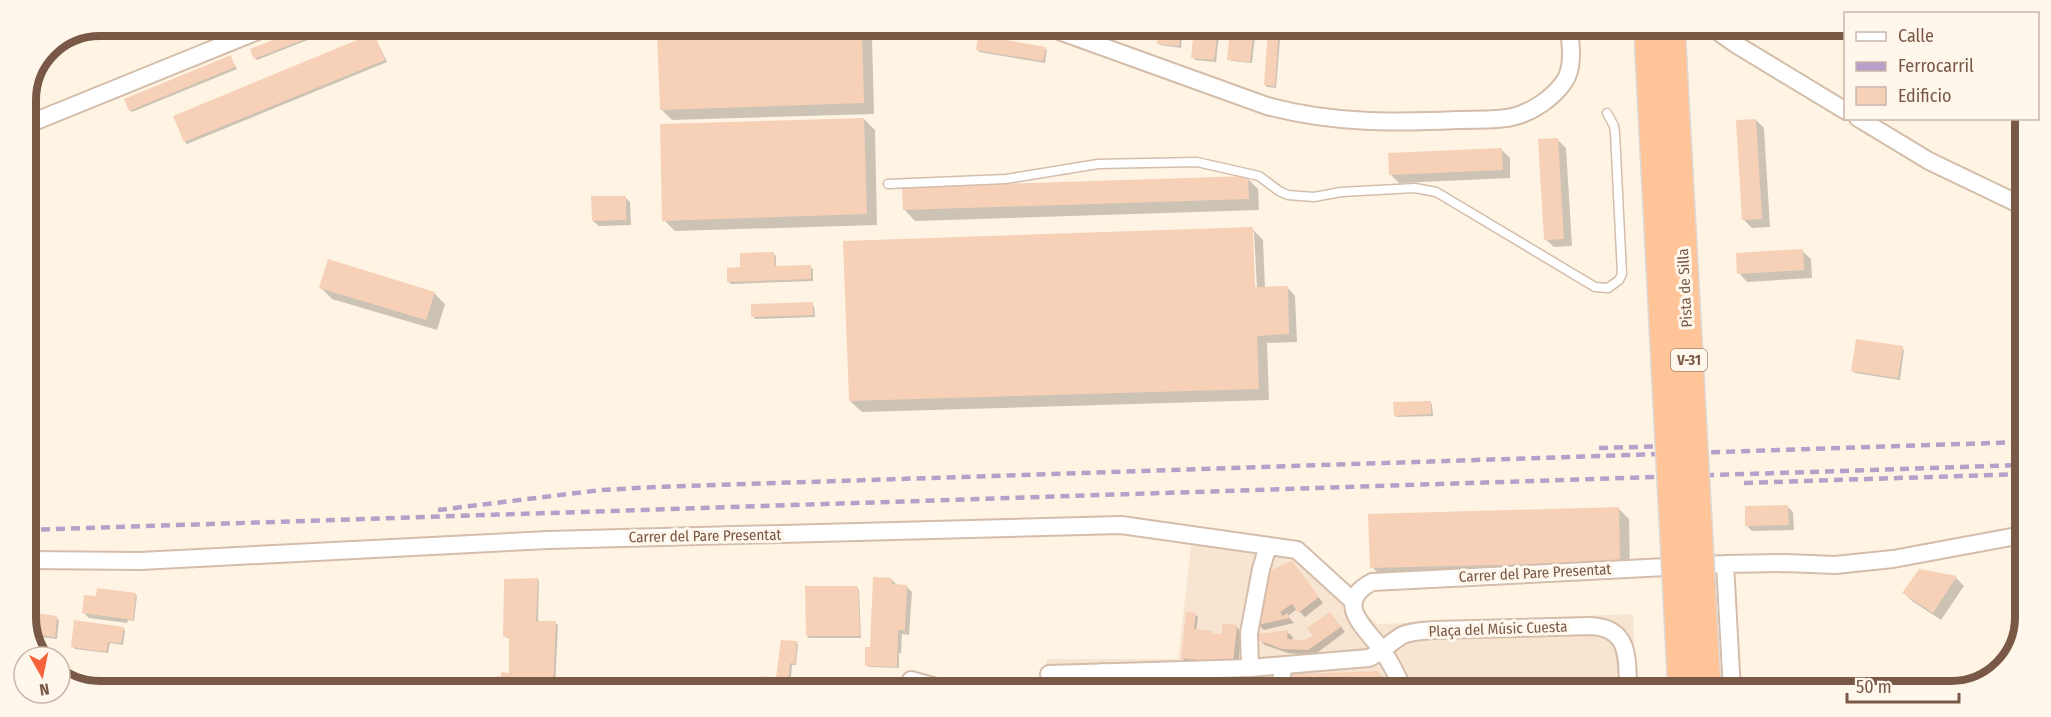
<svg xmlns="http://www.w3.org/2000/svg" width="2051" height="717" font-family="'Fira Sans Condensed',sans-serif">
	<rect width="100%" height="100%" fill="#fff4e3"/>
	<!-- residential -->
	<path fill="#f7e5d1" d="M 1192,538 L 1302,552 L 1377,624 L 1633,614 L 1636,691 L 1043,690 L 1047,659 L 1178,659 Z"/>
	<!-- shadow -->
	<path fill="#0003" fill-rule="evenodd" d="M 314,26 L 349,26 L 333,30 L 257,60 L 255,58 L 252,50 Z
		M 777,27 L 869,27 L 869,35 L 872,37 L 874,114 L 672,120 L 661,109 L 779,29 Z
		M 1123,28 L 1147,28 L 1146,34 L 1125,32 Z
		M 1160,28 L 1183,28 L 1181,48 L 1160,45 L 1158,43 Z
		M 1196,28 L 1220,28 L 1216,62 L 1195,60 L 1193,57 Z
		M 1232,28 L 1256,28 L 1252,63 L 1231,61 L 1229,59 Z
		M 1270,28 L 1281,28 L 1276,88 L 1267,87 L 1265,85 Z
		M 374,35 L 387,62 L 187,144 L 185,142 L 175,117 Z
		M 1045,48 L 1047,50 L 1045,63 L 979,52 L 977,49 Z
		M 230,57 L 237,69 L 132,112 L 130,110 Z
		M 864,119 L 875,130 L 877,225 L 675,231 L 664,220 Z
		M 1756,120 L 1764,128 L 1770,227 L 1752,228 L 1743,219 Z
		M 1558,140 L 1566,148 L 1572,246 L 1554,247 L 1545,239 Z
		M 1501,149 L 1510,158 L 1510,178 L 1399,183 L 1391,175 Z
		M 1247,178 L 1258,189 L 1259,210 L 915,221 L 904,209 Z
		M 625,197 L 630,202 L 631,225 L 599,226 L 593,221 Z
		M 1252,229 L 1263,240 L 1265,288 L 1287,287 L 1295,296 L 1297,342 L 1267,343 L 1269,400 L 862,412 L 850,401 ZM 1251,232 L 1254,232 L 1257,288 L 1254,288 Z
		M 1802,251 L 1811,259 L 1812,278 L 1747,282 L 1739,273 Z
		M 774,254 L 776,256 L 776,268 L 810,267 L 813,269 L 813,281 L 731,284 L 729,282 L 742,268 Z
		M 321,288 L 434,293 L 445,304 L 437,330 L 332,299 Z
		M 812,304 L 814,306 L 815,317 L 755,319 L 753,316 Z
		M 1902,348 L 1904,350 L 1900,380 L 1855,373 L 1853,371 Z
		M 1430,402 L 1432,404 L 1433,416 L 1397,417 L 1395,415 Z
		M 1788,507 L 1793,512 L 1794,530 L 1752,531 L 1747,526 Z
		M 1618,508 L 1629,519 L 1630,573 L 1383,578 L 1372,567 Z
		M 1300,572 L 1323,603 L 1305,617 L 1297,609 L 1288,616 L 1294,623 L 1264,630 L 1258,625 Z
		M 1956,578 L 1964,586 L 1941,620 L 1912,601 L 1904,593 Z
		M 537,579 L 539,581 L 538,622 L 555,623 L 558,625 L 555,689 L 518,687 L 518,689 L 498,688 L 499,678 L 510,675 L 510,639 L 504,636 Z
		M 891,579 L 897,585 L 906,586 L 912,592 L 909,635 L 902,634 L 901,653 L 899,653 L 899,668 L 869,667 L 867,665 L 874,649 Z
		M 857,588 L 859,590 L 861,638 L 809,638 L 807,636 Z
		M 135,594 L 137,596 L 134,621 L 128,620 L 127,623 L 89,618 L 84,613 L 97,598 Z
		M 26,614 L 56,618 L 59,620 L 57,639 L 31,636 L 26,622 Z
		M 1195,614 L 1198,617 L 1196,631 L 1223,636 L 1236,626 L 1241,632 L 1238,669 L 1188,663 L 1182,658 Z
		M 1335,619 L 1345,632 L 1314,655 L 1288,653 L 1265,645 L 1260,640 L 1287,632 L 1293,637 L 1292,641 L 1304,641 L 1315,637 Z
		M 123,628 L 125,631 L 123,645 L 110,643 L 108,653 L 75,649 L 73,647 Z
		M 796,642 L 798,644 L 796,665 L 792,665 L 790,688 L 779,687 L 778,689 L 763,689 L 764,684 L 774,679 L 777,683 Z
		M 1378,673 L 1395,690 L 1291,690 L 1294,675 Z
		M 904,685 L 909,689 L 894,689 Z"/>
	<!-- building -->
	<path fill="#f7d0b8" d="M 307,26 L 336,27 L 254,59 L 250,49 Z
		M 776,27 L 862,27 L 864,103 L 660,110 L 657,31 Z
		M 1122,28 L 1145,28 L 1144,33 L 1121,30 Z
		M 1158,28 L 1181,28 L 1179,46 L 1157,44 Z
		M 1194,28 L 1218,28 L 1214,60 L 1191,58 Z
		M 1230,28 L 1254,28 L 1250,62 L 1227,60 Z
		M 1268,28 L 1279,28 L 1275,86 L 1264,85 Z
		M 374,33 L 385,60 L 184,142 L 173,116 Z
		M 978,35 L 1046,47 L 1043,61 L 976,50 Z
		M 231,55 L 235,67 L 129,111 L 124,99 Z
		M 864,118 L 867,214 L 662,221 L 660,124 Z
		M 1756,119 L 1762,219 L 1742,220 L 1736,120 Z
		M 1558,138 L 1564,239 L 1544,240 L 1538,139 Z
		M 1502,148 L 1503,170 L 1389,175 L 1388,153 Z
		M 1248,176 L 1249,199 L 903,210 L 902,187 Z
		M 591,196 L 626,196 L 626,220 L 592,221 Z
		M 1253,227 L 1255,287 L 1288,286 L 1289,334 L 1257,336 L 1259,389 L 849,401 L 843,241 Z
		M 1803,249 L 1804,270 L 1737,274 L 1736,253 Z
		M 774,252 L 775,266 L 811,265 L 811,279 L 727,282 L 727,268 L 740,267 L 740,253 Z
		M 328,259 L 435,292 L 426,320 L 319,288 Z
		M 813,302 L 813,315 L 751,317 L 751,304 Z
		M 1856,339 L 1903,346 L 1898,378 L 1851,371 Z
		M 1431,401 L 1431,414 L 1394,416 L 1393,402 Z
		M 1788,505 L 1789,525 L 1745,526 L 1745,506 Z
		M 1619,507 L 1620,562 L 1370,568 L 1368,514 Z
		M 1292,561 L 1319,597 L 1298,613 L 1292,604 L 1280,612 L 1283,616 L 1287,613 L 1290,618 L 1257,625 L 1264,573 Z
		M 1919,569 L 1957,576 L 1933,613 L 1902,593 Z
		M 873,577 L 892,578 L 892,584 L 907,585 L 905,630 L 898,630 L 897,667 L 865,666 L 865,647 L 870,647 Z
		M 538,578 L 536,621 L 556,621 L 553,689 L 528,689 L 528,686 L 516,685 L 515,689 L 496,688 L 497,676 L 501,677 L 501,672 L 509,673 L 509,637 L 503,637 L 504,579 Z
		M 805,586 L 858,586 L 860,636 L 806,636 Z
		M 97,588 L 136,593 L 133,620 L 82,613 L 84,595 L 96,596 Z
		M 26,612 L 57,616 L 55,637 L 31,634 L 26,622 Z
		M 1186,612 L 1196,613 L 1194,629 L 1212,631 L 1212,634 L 1222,634 L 1222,623 L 1237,625 L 1233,664 L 1181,658 Z
		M 1330,612 L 1341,627 L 1308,650 L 1282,649 L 1258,640 L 1258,634 L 1288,630 L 1287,639 L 1304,640 L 1313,636 L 1307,628 Z
		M 74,620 L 124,627 L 121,643 L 108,642 L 106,652 L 71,647 Z
		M 781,640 L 797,641 L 795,664 L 790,663 L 788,686 L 775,685 Z
		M 1378,671 L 1388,690 L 1289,690 L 1292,674 Z
		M 1254,675 L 1267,690 L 1117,690 L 1117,680 L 1224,676 L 1226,678 L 1226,676 Z
		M 761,676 L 774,678 L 773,689 L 762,689 Z
		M 1054,681 L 1086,682 L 1085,690 L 1053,690 Z"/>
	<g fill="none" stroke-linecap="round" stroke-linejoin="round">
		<defs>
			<path id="service" d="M 888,184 L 1006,179 L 1098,164 L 1197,162 L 1259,176 L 1279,191 L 1288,195 L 1314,197 L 1341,192 L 1415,188 L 1436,192 L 1443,196 L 1595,287 L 1608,288 L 1619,280 L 1622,274 L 1615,133 L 1614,126 L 1607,113"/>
			<path id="minor" d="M 1048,27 L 1267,106 C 1330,123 1392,123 1457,120 C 1474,119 1495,121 1512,117 C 1531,113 1553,98 1564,82 C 1574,68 1571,45 1569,29
				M 1718,29 L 1720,33 L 1737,45 L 1846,111
				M 1858,118 L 1929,161 L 2025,207
				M 26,125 L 270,26
				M 26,560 L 140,561 L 548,540 L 1121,525 L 1297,550 L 1354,602
				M 1725,564 L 1732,691
				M 1250,668 L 1249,633 L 1261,569 L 1268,546
				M 1049,674 L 1250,668 L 1369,658 C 1381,652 1390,643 1401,636 C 1410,631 1423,631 1434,630 L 1591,626 C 1631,628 1627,660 1628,691
				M 911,680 L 943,689
				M 1101,690 L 1103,672
				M 1279,690 L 1284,665
				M 1403,690 C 1398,677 1392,665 1384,653 C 1370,631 1330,604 1372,582 L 1725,564 L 1786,563 L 1835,565 L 1893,559 L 2022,535"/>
		</defs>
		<!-- service casing -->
		<use href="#service" stroke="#d4bdab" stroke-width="11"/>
		<!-- minor casing -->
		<use href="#minor" stroke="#d4bdab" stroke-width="20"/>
		<!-- service -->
		<use href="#service" stroke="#fff" stroke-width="8"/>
		<!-- minor -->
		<use href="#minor" stroke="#fff" stroke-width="16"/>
		<!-- rail -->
		<path stroke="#b6a0ca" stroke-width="4.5" stroke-dasharray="9 6" stroke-linecap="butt" d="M 1599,448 L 1672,446
			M 1744,483 L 2023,474
			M 438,510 L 601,490 L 656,487 L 2023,442
			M 26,530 L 2023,465"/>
		<defs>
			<path id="trunk-bridge" d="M 1648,29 L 1682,691
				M 1671,29 L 1707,691"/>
		</defs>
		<!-- trunk-bridge casing -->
		<use href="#trunk-bridge" stroke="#dfd7d3" stroke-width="30" stroke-linecap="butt"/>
		<!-- trunk-bridge -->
		<use href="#trunk-bridge" stroke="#ffc497" stroke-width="27"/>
	</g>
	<g text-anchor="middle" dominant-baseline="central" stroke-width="6" stroke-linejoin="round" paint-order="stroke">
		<!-- shield labels -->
		<rect fill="#fff7ec" stroke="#a28878" stroke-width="1.5" x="1671" y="349" width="36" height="22" rx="4.5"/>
		<g font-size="14" font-weight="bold" fill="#7a5846">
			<text x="1689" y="360">V-31</text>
		</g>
		<!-- street labels -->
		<g font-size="15" fill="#7a5846" stroke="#fff7ec">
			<text transform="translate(1685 288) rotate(-93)">Pista de Silla</text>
			<text transform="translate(705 536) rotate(-1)">Carrer del Pare Presentat</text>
			<text transform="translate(1535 573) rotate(-3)">Carrer del Pare Presentat</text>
			<text transform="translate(1498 629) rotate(-2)">Plaça del Músic Cuesta</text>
		</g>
	</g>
	<!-- crop -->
	<path d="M0 0H2051V717H0ZM100 36H1951A64 64 0 0 1 2015 100V617A64 64 0 0 1 1951 681H100A64 64 0 0 1 36 617V100A64 64 0 0 1 100 36Z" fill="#fff7ec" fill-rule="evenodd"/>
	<path fill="none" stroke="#7a5846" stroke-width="8" d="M100 36H1951A64 64 0 0 1 2015 100V617A64 64 0 0 1 1951 681H100A64 64 0 0 1 36 617V100A64 64 0 0 1 100 36Z"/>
	<!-- legend -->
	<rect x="1844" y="12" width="195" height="108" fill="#fff7ec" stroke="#cab7aa" stroke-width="1.5"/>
	<rect x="1856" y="32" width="30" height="9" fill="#ffffff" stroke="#cab7aa" stroke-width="1.5"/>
	<text x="1898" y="42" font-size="18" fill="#7a5846">Calle</text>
	<rect x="1856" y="62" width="30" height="9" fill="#b6a0ca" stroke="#cab7aa" stroke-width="1.5"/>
	<text x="1898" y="72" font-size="18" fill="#7a5846">Ferrocarril</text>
	<rect x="1856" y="87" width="30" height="18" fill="#f7d0b8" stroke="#cab7aa" stroke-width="1.5"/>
	<text x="1898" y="102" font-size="18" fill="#7a5846">Edificio</text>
	<!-- north arrow -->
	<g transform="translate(42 675) rotate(171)"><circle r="28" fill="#fff7ec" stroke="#cab7aa" stroke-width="1.5"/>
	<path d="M0-4.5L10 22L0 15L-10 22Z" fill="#f6633b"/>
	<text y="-9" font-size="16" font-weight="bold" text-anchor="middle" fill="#7a5846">N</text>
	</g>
	<!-- scale -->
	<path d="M1847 693v9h112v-9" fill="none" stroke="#7a5846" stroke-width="3"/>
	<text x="1856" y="693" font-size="18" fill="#7a5846" stroke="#fff7ec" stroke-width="4.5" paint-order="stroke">50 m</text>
</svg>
